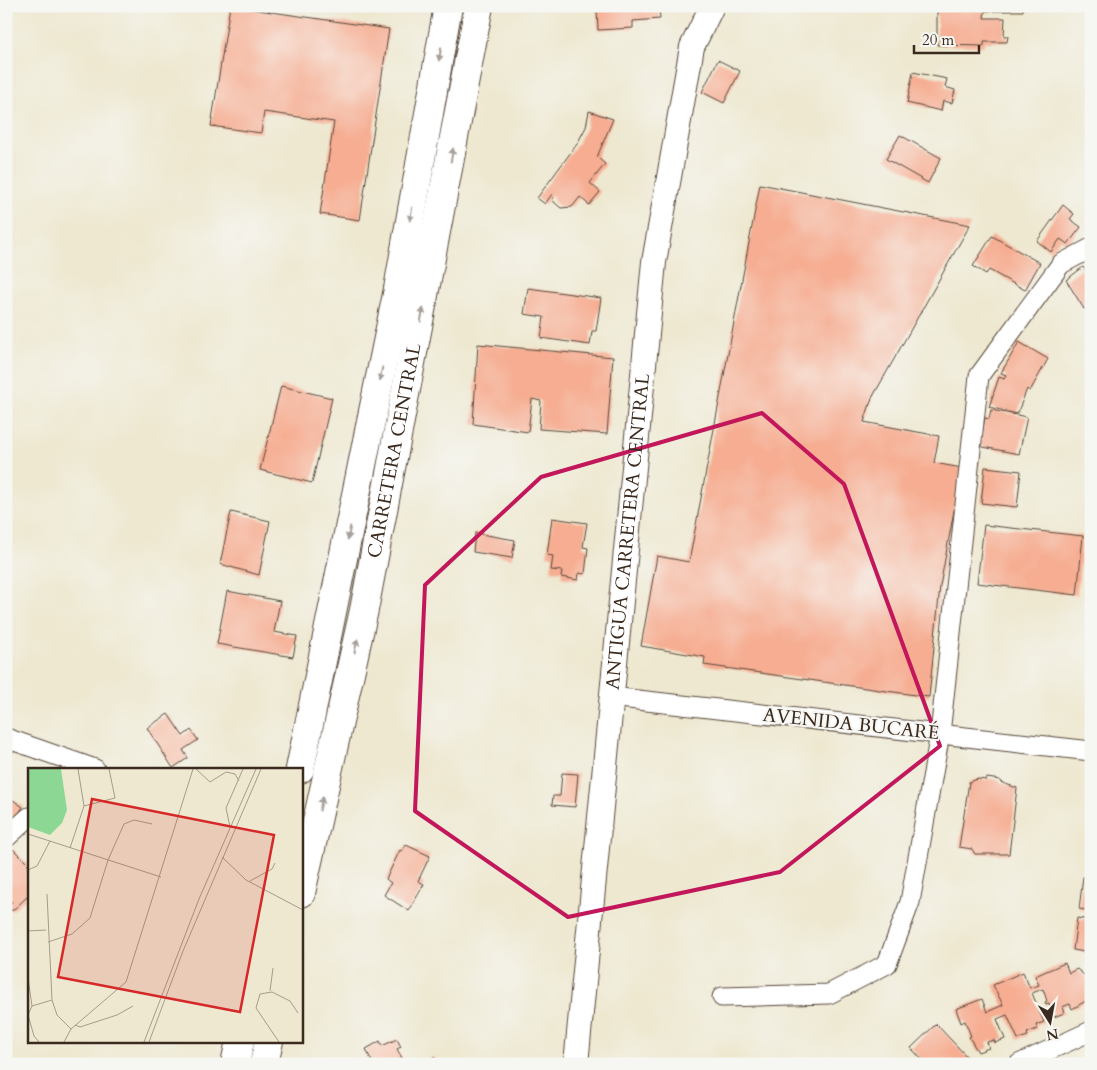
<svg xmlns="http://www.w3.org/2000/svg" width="1097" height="1070" font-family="Cardo,serif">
	<rect width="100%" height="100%" fill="#f6f6f2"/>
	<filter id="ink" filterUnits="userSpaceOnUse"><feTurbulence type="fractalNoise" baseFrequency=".02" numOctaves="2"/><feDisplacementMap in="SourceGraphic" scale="10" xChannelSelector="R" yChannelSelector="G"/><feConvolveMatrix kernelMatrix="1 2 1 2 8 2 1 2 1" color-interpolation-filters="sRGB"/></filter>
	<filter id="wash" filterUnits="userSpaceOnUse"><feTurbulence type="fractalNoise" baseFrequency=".0096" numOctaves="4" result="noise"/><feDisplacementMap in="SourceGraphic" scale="20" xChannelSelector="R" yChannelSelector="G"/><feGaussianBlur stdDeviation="1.12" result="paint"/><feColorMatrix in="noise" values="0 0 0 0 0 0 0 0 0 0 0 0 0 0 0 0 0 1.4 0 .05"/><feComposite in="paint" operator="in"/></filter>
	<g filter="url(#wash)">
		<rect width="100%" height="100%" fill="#eee8d0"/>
		<g id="blocks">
			<!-- building -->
			<path fill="#f6ad92" d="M 230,6 L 389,29 L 360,220 L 320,214 L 334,122 L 264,112 L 261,133 L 211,126 Z
				M 606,6 L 659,6 L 660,19 L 633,21 L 633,28 L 598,30 L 597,11 L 606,10 Z
				M 937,6 L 1023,6 L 1023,11 L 985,11 L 984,18 L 1005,18 L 1004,36 L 1008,36 L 1007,42 L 984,42 L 984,46 L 937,45 Z
				M 718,60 L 740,71 L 724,103 L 702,92 Z
				M 913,72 L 947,79 L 945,87 L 955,90 L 952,103 L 943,101 L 941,111 L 907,103 Z
				M 589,111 L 613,119 L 597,157 L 605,164 L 590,183 L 600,192 L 589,205 L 580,197 L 572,207 L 561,208 L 554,202 L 552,194 L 545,204 L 537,198 L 577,144 L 586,127 Z
				M 900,135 L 941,158 L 928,183 L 886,159 Z
				M 760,184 L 970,225 L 872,398 L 864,422 L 939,436 L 934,463 L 962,468 L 940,586 L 929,697 L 704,665 L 705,657 L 641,646 L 657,556 L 689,562 Z
				M 1063,205 L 1074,214 L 1070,219 L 1081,227 L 1068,244 L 1060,239 L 1051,252 L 1037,241 Z
				M 992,236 L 1040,263 L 1025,290 L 989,270 L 986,274 L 973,266 Z
				M 1083,267 L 1091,276 L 1091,305 L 1084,309 L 1066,280 Z
				M 528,288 L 601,298 L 596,331 L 592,331 L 590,345 L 541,338 L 544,317 L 524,314 Z
				M 1019,342 L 1048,359 L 1030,391 L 1027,389 L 1017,414 L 989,407 L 999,377 L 1004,379 L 1006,375 L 1001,373 Z
				M 478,344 L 613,357 L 607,434 L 539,429 L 541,401 L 532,399 L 528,432 L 473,424 Z
				M 281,386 L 332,398 L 312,483 L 260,470 Z
				M 991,410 L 1027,417 L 1019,454 L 983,447 L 980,444 L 985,418 L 989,419 Z
				M 985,467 L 1021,471 L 1017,507 L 981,503 Z
				M 231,512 L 270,521 L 259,575 L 220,564 Z
				M 552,518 L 587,523 L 583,547 L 588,548 L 585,574 L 579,573 L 578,580 L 561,577 L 562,571 L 551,570 L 553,556 L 547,555 Z
				M 984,525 L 1083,536 L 1077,595 L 977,583 Z
				M 475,533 L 515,540 L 512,558 L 473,552 Z
				M 227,591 L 280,601 L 274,632 L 297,636 L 293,657 L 217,644 Z
				M 168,714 L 183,736 L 191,730 L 198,740 L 183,750 L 188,758 L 173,768 L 147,728 Z
				M 562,773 L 578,774 L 575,807 L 552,805 L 553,796 L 560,796 Z
				M 987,778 L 1000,780 L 1000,782 L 1017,788 L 1009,854 L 975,854 L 972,849 L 959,847 L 969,782 L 978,779 L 986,780 Z
				M 6,795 L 23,807 L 15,819 L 9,815 L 6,819 Z
				M 1089,834 L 1091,834 L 1091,867 L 1085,866 Z
				M 406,845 L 430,856 L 418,881 L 424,884 L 409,911 L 384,895 L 391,883 L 386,879 L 400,850 L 402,851 Z
				M 13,849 L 29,865 L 29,895 L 12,911 L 8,906 L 12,902 L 9,899 L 6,902 L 6,853 L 8,854 Z
				M 1083,877 L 1091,878 L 1091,911 L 1079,909 Z
				M 1077,918 L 1091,920 L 1091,953 L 1073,950 Z
				M 1065,963 L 1069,973 L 1077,969 L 1091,981 L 1091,998 L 1072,1009 L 1070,1004 L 1062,1007 L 1064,1013 L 1054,1017 L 1049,1003 L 1046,1004 L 1045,1002 L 1047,1001 L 1043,989 L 1032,993 L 1044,1022 L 1036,1025 L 1037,1029 L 1027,1033 L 1028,1036 L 1018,1039 L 1007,1015 L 997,1019 L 1005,1039 L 995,1043 L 994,1040 L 987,1042 L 989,1048 L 978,1052 L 969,1037 L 971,1036 L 965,1021 L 961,1023 L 956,1009 L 982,999 L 987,1012 L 1003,1005 L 993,985 L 1023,972 L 1030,988 L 1039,985 L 1035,976 Z
				M 936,1024 L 970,1060 L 966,1064 L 926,1064 L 911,1048 Z
				M 397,1039 L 401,1047 L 397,1049 L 405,1064 L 373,1064 L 366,1049 L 380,1041 L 382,1046 Z
				M 434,1057 L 438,1064 L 422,1064 Z
				M 1091,1058 L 1091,1064 L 1079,1064 Z"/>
		</g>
	</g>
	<g filter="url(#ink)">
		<use href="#blocks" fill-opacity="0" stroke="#564639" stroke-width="1"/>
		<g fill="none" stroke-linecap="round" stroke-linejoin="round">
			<defs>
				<path id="minor" d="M 611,697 L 1091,751
					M 6,738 L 95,769
					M 6,838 L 29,817
					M 722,997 L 829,994 L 887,964 L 910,902 L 940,734 L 979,376 L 1061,264 L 1091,248
					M 1019,1064 L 1091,1031"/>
				<g id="tertiary">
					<path id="s1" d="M 576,1064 L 654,262 L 692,47 L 712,6"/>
				</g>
				<g id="trunk">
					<path d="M 300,769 L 398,289 L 448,6"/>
					<path id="s2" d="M 301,893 L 364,610 L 479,6"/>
					<path d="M 235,1064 L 240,1041"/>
					<path d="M 264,1064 L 269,1041"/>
				</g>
			</defs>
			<!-- minor casing -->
			<use href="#minor" stroke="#564639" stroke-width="21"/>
			<!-- tertiary casing -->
			<use href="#tertiary" stroke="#564639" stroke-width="26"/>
			<!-- trunk casing -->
			<use href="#trunk" stroke="#564639" stroke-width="30"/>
			<!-- minor -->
			<use href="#minor" stroke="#fff" stroke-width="19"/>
			<!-- tertiary -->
			<use href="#tertiary" stroke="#fff" stroke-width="24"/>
			<!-- trunk -->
			<use href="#trunk" stroke="#fff" stroke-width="28"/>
		</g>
		<!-- one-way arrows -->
		<defs><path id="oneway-solid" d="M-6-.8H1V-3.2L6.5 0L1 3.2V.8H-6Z" transform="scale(1.25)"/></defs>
		<g fill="#a79f9a">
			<use href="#oneway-solid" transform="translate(440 54) rotate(100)"/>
			<use href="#oneway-solid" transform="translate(452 155) rotate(-80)"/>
			<use href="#oneway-solid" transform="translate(411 214) rotate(100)"/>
			<use href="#oneway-solid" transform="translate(422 315) rotate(-79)"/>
			<use href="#oneway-solid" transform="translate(381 374) rotate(101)"/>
			<use href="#oneway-solid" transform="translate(349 533) rotate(101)"/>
			<use href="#oneway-solid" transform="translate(356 646) rotate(-77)"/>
			<use href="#oneway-solid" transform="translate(321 804) rotate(-77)"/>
		</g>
	</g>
	<!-- marked area -->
	<path fill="none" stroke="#c2185b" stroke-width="4" stroke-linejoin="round" d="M 762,413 L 844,484 L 940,746 L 780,872 L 568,917 L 415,811 L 425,585 L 541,477 Z"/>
	<g text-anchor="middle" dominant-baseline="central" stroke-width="4" stroke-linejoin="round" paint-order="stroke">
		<!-- street labels -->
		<g font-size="19" fill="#3b2a1e" stroke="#f6f6f2">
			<text stroke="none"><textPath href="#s2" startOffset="452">CARRETERA CENTRAL</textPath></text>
			<text stroke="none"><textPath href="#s1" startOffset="535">ANTIGUA CARRETERA CENTRAL</textPath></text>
			<text transform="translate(851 724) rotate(6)">AVENIDA BUCARÉ</text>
		</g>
	</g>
	<!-- overview -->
	<g transform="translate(28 768)">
		<rect width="275" height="275" fill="#eee8d0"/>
		<path d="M 0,1 L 33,1 L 39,42 L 34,55 L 22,67 L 0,59 Z" fill="#8dd794"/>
		<path fill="none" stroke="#a69c89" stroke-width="1" d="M 168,1 L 182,14 L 198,4 L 207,6 L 211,13M 56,38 L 87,30 L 81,1M 202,59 L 198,40 L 215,1M 0,66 L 133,109M 42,80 L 56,38 L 50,1M 194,89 L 218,112 L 275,142M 0,102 L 9,98 L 22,73M 222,113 L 244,101 L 247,95M 19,126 L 24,232 L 29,247 L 43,261M 0,163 L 18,162M 20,174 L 44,166 L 62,150 L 80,92 L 96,56 L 106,52 L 124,56M 0,210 L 4,238 L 0,247M 242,223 L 245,200M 4,238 L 24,232M 0,247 L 6,268 L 11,274M 47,257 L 52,259 L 89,247 L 105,238M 36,274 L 43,261 L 98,214 L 165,1M 116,274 L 171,131 L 228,1M 121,274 L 155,183 L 233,1M 251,274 L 228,240 L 232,226 L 244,224 L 262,233 L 270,245"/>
		<path fill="#d62828" fill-opacity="0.15" stroke="#d62828" stroke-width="2.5" d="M 64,31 L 246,67 L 212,244 L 30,209 Z"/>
		<rect width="275" height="275" fill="none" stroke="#3b2a1e" stroke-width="2.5"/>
	</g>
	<!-- margin -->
	<rect width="1097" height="1070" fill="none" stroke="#f6f6f2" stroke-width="25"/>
	<!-- north arrow -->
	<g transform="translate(1050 1022) rotate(169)" stroke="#f6f6f2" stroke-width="4" paint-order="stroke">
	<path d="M0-4L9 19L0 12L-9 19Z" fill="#3b2a1e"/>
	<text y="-8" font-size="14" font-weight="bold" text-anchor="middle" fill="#3b2a1e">N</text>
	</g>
	<!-- scale -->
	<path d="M914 45v8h65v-8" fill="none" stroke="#3b2a1e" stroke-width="2.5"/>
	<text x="922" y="45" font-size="15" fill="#3b2a1e" stroke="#f6f6f2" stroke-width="4" paint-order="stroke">20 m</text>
</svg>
